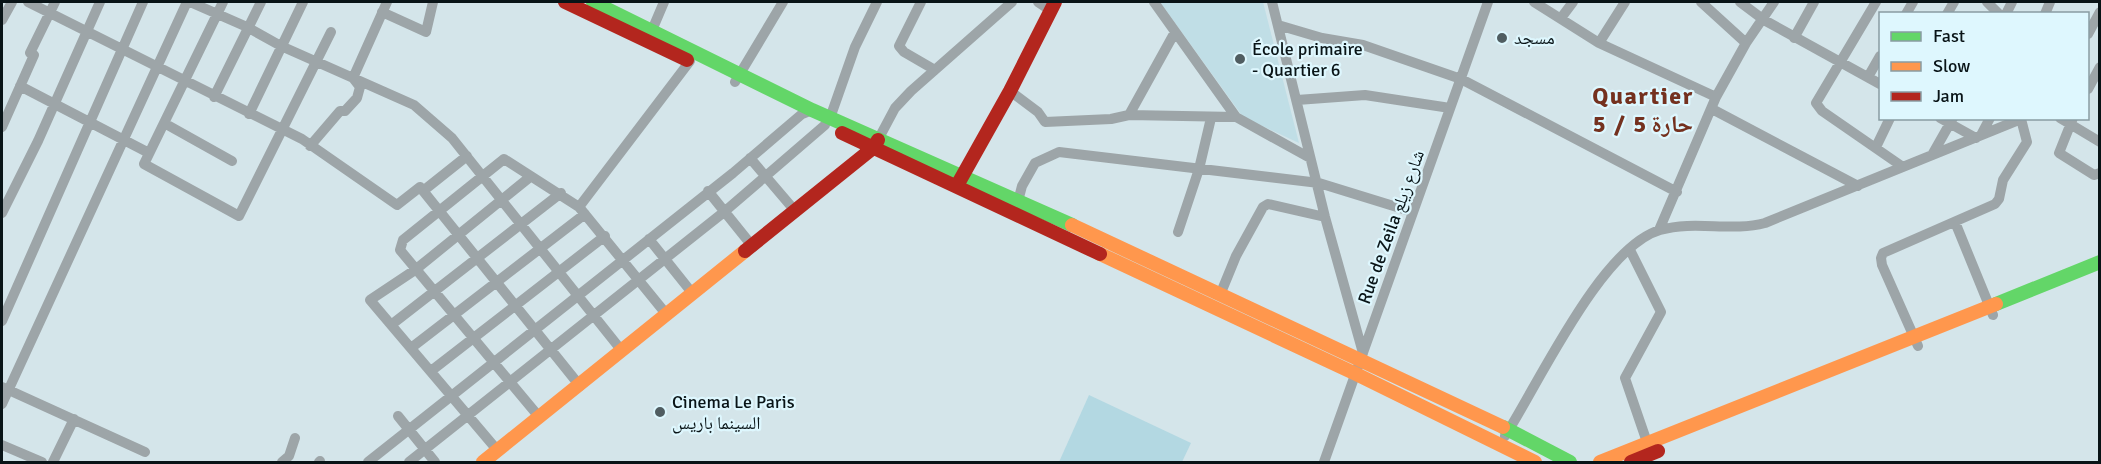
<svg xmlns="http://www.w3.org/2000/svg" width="2101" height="464" font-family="Signika,'Noto Naskh Arabic',sans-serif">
	<rect width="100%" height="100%" fill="#d4e5ea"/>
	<!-- built -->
	<path fill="#c0dee6" d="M 1160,2 L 1263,2 L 1299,143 L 1243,117 Z"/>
	<!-- green -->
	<path fill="#b3d8e2" d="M 1089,395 L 1191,443 L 1182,462 L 1059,462 Z"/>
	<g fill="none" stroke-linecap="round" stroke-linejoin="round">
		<!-- street -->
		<path stroke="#9da5a8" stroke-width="10" d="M 28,2 L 302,139 L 397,205 L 420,187 L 580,386
			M 190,2 L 247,27 L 281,46 L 414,105 L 452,138 L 622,351
			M 223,2 L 144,164 L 239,216 L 331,32
			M 921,2 L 899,46 L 904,52 L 935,70
			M 1038,2 L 1050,10
			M 1154,2 L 1236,117 L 1310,158
			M 1272,2 L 1325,217 L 1363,353
			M 1534,2 L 1599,43 L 1716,97
			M 1701,2 L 1746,43
			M 1740,2 L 1764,20 L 1880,84
			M 1876,2 L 1816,103 L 1822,111 L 1903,167
			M 1987,2 L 1999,14
			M 382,12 L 426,32 L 433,2
			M 1906,14 L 1913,2
			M 1947,14 L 1954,2
			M 2006,14 L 2012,2
			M 2045,14 L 2050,2
			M 1561,18 L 1573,2
			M 2,20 L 12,2
			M 1278,25 L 1322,38 L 1363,45 L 1461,79 L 1677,192
			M 2088,34 L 2100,12
			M 650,35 L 664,2
			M 1794,38 L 1814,2
			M 1599,43 L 1625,2
			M 1868,77 L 1880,56
			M 735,82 L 783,2
			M 20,86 L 149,153
			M 2088,89 L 2100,67
			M 1010,91 L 1038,112 L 1045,122 L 1111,119 L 1129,115 L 1236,117
			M 214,97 L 261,2
			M 1297,100 L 1365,95 L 1450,108
			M 1712,109 L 1858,186
			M 249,114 L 303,2
			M 1129,115 L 1175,32
			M 830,118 L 855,47 L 877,2
			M 1940,118 L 1976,138
			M 2060,118 L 2100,142
			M 2073,118 L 2059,153 L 2094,175 L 2100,173
			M 164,123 L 232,161
			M 2,127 L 34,55 L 30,53 L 55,2
			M 1981,135 L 1990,118
			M 879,138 L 895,108 L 911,91 L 1012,2
			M 310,146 L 340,111 L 345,111 L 357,98 L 360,87 L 353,78 L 387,2
			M 1876,147 L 1890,118
			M 1932,155 L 1953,118
			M 750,158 L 796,212
			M 423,191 L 467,156
			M 708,191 L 753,247
			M 1017,205 L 1022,186 L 1035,163 L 1059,152 L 1319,183 L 1413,212
			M 579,207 L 690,61
			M 2,213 L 38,141 L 100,2
			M 1955,222 L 1993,315
			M 1659,230 L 1716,97 L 1746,43 L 1774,2
			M 1178,232 L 1199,169 L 1211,118
			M 649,239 L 693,294
			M 1630,250 L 1661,312 L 1625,378 L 1649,448
			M 1220,295 L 1236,256 L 1263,207 L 1268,204 L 1325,217
			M 2,321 L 143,2
			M 391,325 L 561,193
			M 411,348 L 585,214
			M 431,371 L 605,236
			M 2,387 L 145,452
			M 2,404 L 187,2
			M 398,416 L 435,462
			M 540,418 L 400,250 L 403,240 L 504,159 L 579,207 L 667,315
			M 1505,436 C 1538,385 1601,247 1660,230 C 1695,220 1731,232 1765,223 L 2021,119 L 2027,142 L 2003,180 L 1999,199 L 1995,204 L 1883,253 L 1881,258 L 1882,265 L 1918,346
			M 2,445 L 42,462
			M 498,451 L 370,300 L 415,270 L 530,177
			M 53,462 L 74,419
			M 282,462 L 289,456 L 295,438
			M 319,462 L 320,461
			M 368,462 L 733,173 L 802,114 L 812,110
			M 409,462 L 724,212 L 825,125
			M 1324,462 L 1488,2"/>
		<!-- fast -->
		<path stroke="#63d668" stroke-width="14" d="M 593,2 L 812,110 L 1072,225
			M 1996,304 L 2100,262
			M 1503,427 L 1570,462"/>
		<!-- slow -->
		<path stroke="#ff974d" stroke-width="14" d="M 1072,225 L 1503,427
			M 1100,254 L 1356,374 L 1535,462
			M 483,462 L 745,251
			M 1600,462 L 1996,304"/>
		<!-- jam -->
		<path stroke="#b3261e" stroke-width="14" d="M 565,2 L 687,60
			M 842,133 L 1100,254
			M 959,182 L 1010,91 L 1055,2
			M 745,251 L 873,148 L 878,140
			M 1631,462 L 1658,451"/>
	</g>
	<!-- markers -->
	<g fill="#505d61" stroke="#def7fe" stroke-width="2">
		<circle cx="1502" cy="38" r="6"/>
		<circle cx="1240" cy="59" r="6"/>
		<circle cx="660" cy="412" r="6"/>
	</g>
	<g text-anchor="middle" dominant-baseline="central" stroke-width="4.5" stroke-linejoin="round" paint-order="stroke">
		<!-- poi labels -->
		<g font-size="18" fill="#091417" stroke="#def7fe" text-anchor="start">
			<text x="1514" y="38">مسجد</text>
			<text x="1252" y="49">École primaire<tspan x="1252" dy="21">- Quartier 6</tspan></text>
			<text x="672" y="402">Cinema Le Paris<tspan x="672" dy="21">السينما باريس</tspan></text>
		</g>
		<!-- street labels -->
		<g font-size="18" fill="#091417" stroke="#def7fe">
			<text transform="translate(1391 227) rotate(-70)">Rue de Zeila شارع زيلع</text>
		</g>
		<!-- district labels -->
		<g font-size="24" font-weight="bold" letter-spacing="1.5" fill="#74311f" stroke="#def7fe">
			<text x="1643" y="96">Quartier<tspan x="1643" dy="28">5 / حارة 5</tspan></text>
		</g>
	</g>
	<!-- border -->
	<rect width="2101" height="464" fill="none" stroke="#091417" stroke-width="6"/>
	<!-- legend -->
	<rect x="1879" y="12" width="210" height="108" fill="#def7fe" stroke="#899ca2" stroke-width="1.5"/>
	<rect x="1891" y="32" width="30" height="9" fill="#63d668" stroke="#899ca2" stroke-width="1.5"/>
	<text x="1933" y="42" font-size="18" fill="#091417">Fast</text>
	<rect x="1891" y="62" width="30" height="9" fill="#ff974d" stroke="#899ca2" stroke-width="1.5"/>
	<text x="1933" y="72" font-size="18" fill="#091417">Slow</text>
	<rect x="1891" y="92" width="30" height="9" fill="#b3261e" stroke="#899ca2" stroke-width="1.5"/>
	<text x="1933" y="102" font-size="18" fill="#091417">Jam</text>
</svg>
